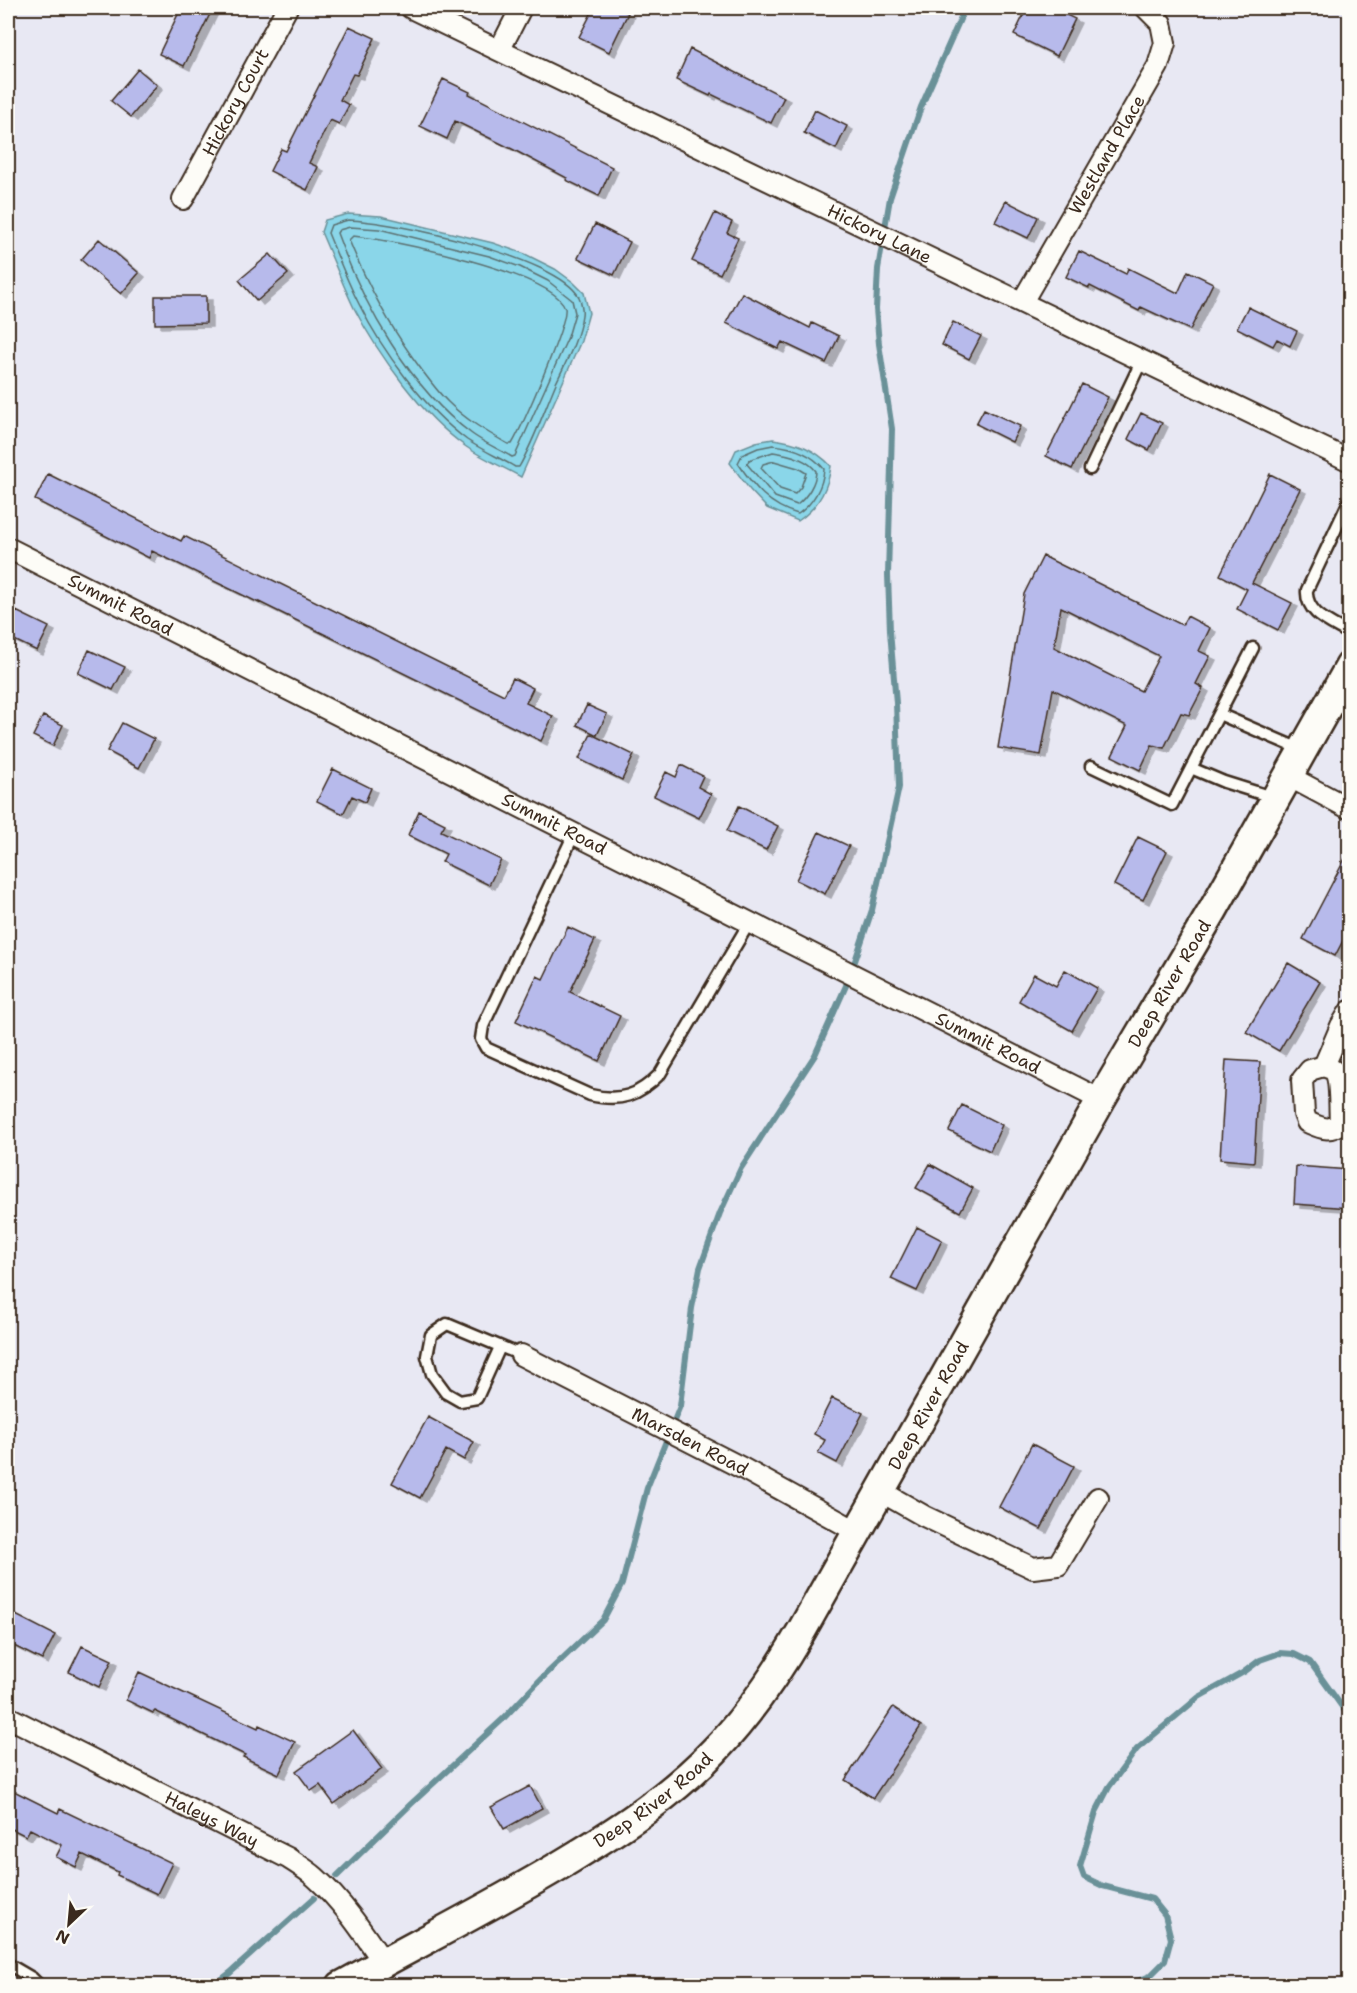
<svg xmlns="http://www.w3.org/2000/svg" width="1357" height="1993" font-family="'Shantell Sans',sans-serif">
	<defs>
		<filter id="shadow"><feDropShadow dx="6" dy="4" stdDeviation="0" flood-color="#0004"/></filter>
	</defs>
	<rect width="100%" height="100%" fill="#e8e8f3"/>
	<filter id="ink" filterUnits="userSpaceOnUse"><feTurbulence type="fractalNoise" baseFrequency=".0167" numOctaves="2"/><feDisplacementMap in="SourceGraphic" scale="12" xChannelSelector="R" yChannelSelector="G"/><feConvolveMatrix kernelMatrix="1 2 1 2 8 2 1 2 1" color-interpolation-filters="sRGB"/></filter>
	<g filter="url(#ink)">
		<!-- water -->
		<path fill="#8ad6e9" stroke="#6a9198" stroke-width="1.5" d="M 348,214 L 381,216 L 493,243 L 525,254 L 555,269 L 573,282 L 584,293 L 589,313 L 581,341 L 521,477 C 503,467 482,458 465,446 C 422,416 378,354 354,308 C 342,283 332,257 321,232 L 325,220 Z
			M 773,439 C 797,442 815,449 831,466 C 828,490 817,508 798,521 L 767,508 L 750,490 L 730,463 L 736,450 L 756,442 Z"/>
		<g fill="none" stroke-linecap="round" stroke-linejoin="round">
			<!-- shore -->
			<path stroke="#5b6f6f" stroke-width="1.5" d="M 348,220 C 393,221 558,257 579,297 C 581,301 583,310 582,315 C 579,338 566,362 556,383 C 544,411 534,441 519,467 L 515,467 C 500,458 482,450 467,440 C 425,409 382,351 359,304 C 347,281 338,257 328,233 L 331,225 Z
				M 350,227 L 379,229 L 489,256 L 520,267 L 548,281 L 572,300 L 575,313 L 568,337 L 515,456 L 512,457 C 499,449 484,443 472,434 C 410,389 363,304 337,233 L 339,230 Z
				M 353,236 C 388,239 555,273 565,308 C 568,323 522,427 512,444 L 508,444 C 487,432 466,420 448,402 C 435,389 424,373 413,358 C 386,320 367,284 349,240 Z
				M 773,445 C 793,447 811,453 824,469 C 823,486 813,504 798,514 C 769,506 754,487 738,463 L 742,455 L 758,448 Z
				M 773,452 C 789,454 806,458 816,471 C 816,483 807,497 797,505 L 775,497 L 747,464 L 749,460 Z
				M 774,461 L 798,468 L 806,473 L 801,487 L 795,494 L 780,489 L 761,468 L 763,464 Z"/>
			<!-- stream -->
			<path stroke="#6a9198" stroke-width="6" d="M 337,1876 L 411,1804 L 503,1719 L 540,1680 L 603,1620 L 622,1584 L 647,1488 L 680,1406 L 692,1308 L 700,1268 L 720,1213 L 741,1168 L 815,1055 L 849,979 L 872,910 L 899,787 L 896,703 L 890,631 L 888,575 L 892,429 L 879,344 L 876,309 L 878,269 L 890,198 L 921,107 L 965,8
				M 213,1986 L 230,1973 L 314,1898
				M 1126,1986 L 1150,1976 L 1165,1961 L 1171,1939 L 1165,1915 L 1152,1899 L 1103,1886 L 1084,1877 L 1080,1866 L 1096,1812 L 1109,1787 L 1137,1749 L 1199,1697 L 1244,1672 L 1260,1660 L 1280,1653 L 1294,1654 L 1310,1662 L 1350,1718"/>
		</g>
		<!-- building -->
		<path fill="#b7baeb" stroke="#3b2a1e" stroke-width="1.5" fill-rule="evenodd" filter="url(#shadow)" d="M 181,8 L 213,8 L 184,66 L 159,54 Z
			M 594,8 L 617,8 L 628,13 L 609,52 L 579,37 Z
			M 1027,8 L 1052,8 L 1075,19 L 1057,56 L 1014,35 Z
			M 349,26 L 375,38 L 357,75 L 353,74 L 340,100 L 349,105 L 339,124 L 330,120 L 309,163 L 318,167 L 307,190 L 270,171 L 281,149 L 286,151 Z
			M 690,49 L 784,97 L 771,123 L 711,94 L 710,96 L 676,80 Z
			M 138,69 L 157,85 L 131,117 L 111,101 Z
			M 443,79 L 470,92 L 469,94 L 612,167 L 599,196 L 566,180 L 567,178 L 514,150 L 455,121 L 447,139 L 420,126 Z
			M 815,110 L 847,126 L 836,149 L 804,133 Z
			M 1006,201 L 1038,217 L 1028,238 L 995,222 Z
			M 715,213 L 732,222 L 727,233 L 738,238 L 720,274 L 692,261 Z
			M 595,224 L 630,242 L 614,275 L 578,258 Z
			M 99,239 L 139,273 L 121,294 L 81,260 Z
			M 1079,251 L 1126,274 L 1128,268 L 1178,293 L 1188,271 L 1213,283 L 1190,330 L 1141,307 L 1139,311 L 1090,286 L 1089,288 L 1066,277 Z
			M 270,254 L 288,274 L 257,301 L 239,280 Z
			M 742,293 L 810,328 L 812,323 L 839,336 L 826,363 L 782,342 L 778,349 L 726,323 Z
			M 155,296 L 206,296 L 206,323 L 155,324 Z
			M 1248,307 L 1297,331 L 1290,346 L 1277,339 L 1273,346 L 1237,328 Z
			M 953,322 L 981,336 L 969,359 L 942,345 Z
			M 1082,384 L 1108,397 L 1072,469 L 1046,456 Z
			M 984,409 L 1020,426 L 1012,442 L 976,424 Z
			M 1141,413 L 1162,423 L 1149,450 L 1128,439 Z
			M 48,474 L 181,541 L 184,536 L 504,695 L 513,678 L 533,688 L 526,703 L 553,716 L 541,741 L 259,602 L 259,603 L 152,551 L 149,558 L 35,500 Z
			M 1270,474 L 1300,489 L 1252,583 L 1292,603 L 1278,630 L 1237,609 L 1247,589 L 1220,575 Z
			M 1043,556 L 1182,625 L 1187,616 L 1210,628 L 1199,651 L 1210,656 L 1196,684 L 1203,688 L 1189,715 L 1181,713 L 1164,748 L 1152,745 L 1140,770 L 1112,756 L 1127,726 L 1053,689 L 1041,755 L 998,748 L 1024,594 ZM 1061,607 L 1159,656 L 1141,691 L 1054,647 Z
			M 16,611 L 49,627 L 37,651 L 8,637 L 8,629 Z
			M 89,650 L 125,667 L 113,690 L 78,673 Z
			M 587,705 L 607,714 L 597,735 L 577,725 Z
			M 43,716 L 63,725 L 53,746 L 33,736 Z
			M 122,723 L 154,739 L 139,768 L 107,751 Z
			M 591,734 L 634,755 L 622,780 L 579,759 Z
			M 681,765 L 703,776 L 698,787 L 711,794 L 699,818 L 654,796 L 666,772 L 676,777 Z
			M 333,769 L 371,788 L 365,802 L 352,796 L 343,814 L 317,801 Z
			M 739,806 L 778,826 L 766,850 L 727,831 Z
			M 419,811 L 445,824 L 441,831 L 501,860 L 489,885 L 442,862 L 446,854 L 408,835 Z
			M 819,832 L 849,846 L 825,894 L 796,880 Z
			M 1138,837 L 1167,851 L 1143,900 L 1114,885 Z
			M 1350,849 L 1350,927 L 1335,956 L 1303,939 Z
			M 568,927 L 595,940 L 570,992 L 620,1016 L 599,1061 L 516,1021 L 537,976 L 543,979 Z
			M 1288,963 L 1320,982 L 1279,1051 L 1246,1032 Z
			M 1065,970 L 1097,988 L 1072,1031 L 1019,1001 L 1034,974 L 1056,986 Z
			M 1226,1060 L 1260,1062 L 1254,1162 L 1220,1159 Z
			M 962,1105 L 1002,1125 L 990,1151 L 949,1131 Z
			M 930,1164 L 973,1188 L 960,1212 L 916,1188 Z
			M 1296,1166 L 1350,1170 L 1350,1208 L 1294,1204 Z
			M 917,1227 L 942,1240 L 917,1291 L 891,1279 Z
			M 832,1398 L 863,1413 L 837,1463 L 818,1453 L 825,1440 L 814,1434 Z
			M 428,1417 L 474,1442 L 464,1460 L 446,1450 L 420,1498 L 392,1483 Z
			M 1032,1444 L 1074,1466 L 1041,1529 L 999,1507 Z
			M 8,1611 L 55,1635 L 42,1660 L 8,1643 Z
			M 82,1646 L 112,1660 L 99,1687 L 69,1672 Z
			M 139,1672 L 258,1728 L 259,1725 L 295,1742 L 279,1774 L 243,1757 L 245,1755 L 155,1711 L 153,1713 L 126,1700 Z
			M 893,1707 L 921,1726 L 873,1798 L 845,1780 Z
			M 353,1730 L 382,1769 L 334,1804 L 320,1785 L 311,1791 L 296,1771 Z
			M 530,1786 L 542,1808 L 504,1829 L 491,1807 Z
			M 8,1788 L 58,1813 L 60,1809 L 172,1863 L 157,1894 L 117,1875 L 118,1872 L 82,1854 L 76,1867 L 56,1857 L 62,1845 L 30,1829 L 26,1836 L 8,1827 Z"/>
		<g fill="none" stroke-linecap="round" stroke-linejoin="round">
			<defs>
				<path id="lane" d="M 1090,469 L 1142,360
					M 1350,499 L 1307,590 C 1305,614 1332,623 1350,634
					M 1253,648 L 1219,714 L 1302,750
					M 1091,766 L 1172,805 L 1219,714
					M 1191,768 L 1224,782 L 1275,798
					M 574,834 L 483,1026 L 481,1039 L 486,1048 L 590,1095 C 621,1102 638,1096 660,1074 L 749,923
					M 500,1347 L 477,1398 L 460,1401 L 446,1393 L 432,1374 L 427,1356 L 431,1335 L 447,1324 L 521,1355
					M 8,1964 L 32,1978 L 40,1986"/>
				<g id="street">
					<path id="s1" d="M 411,8 L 1350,461"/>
					<path d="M 500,49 L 521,8"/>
					<path id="s2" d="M 183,199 L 287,8"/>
					<path id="s3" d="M 1022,302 L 1158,66 L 1165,43 L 1161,23 L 1146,8"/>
					<path id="s4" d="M 8,548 L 1101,1100"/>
					<path d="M 1288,776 L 1350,809"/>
					<path d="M 1324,1066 C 1327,1068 1331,1068 1333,1070 C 1341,1077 1339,1113 1340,1123 C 1329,1133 1319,1127 1307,1122 L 1304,1114 L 1302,1080 L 1310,1070 Z"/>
					<path d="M 1324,1066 L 1341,1026 L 1350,1011"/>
					<path id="s5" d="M 521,1355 L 742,1468 L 858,1532"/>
					<path d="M 880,1491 L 924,1516 L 1033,1568 L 1058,1565 L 1098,1498"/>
					<path id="s6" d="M 8,1717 L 288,1858 C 297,1864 307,1870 315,1877 C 342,1901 363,1932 383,1962"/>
				</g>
				<g id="secondary">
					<path id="s7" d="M 341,1986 C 418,1943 497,1904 572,1858 C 623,1827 673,1794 714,1751 C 749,1715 777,1673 802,1630 L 1101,1100 L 1213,910 L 1350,666"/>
				</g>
			</defs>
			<!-- lane casing -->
			<use href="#lane" stroke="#3b2a1e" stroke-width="15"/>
			<!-- street casing -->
			<use href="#street" stroke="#3b2a1e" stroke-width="24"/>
			<!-- secondary casing -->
			<use href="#secondary" stroke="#3b2a1e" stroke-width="33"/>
			<!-- lane -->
			<use href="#lane" stroke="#fdfcf7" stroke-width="10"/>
			<!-- street -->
			<use href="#street" stroke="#fdfcf7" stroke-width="20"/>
			<!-- secondary -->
			<use href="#secondary" stroke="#fdfcf7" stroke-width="28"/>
		</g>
	</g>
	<g text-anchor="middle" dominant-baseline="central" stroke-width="4.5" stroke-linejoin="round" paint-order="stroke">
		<!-- street labels -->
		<g font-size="18" fill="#3b2a1e" stroke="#fdfcf7">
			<text stroke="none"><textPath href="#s2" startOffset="110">Hickory Court</textPath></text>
			<text stroke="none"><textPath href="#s3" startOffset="170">Westland Place</textPath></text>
			<text stroke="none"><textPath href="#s1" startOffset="520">Hickory Lane</textPath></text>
			<text stroke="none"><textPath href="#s4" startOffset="126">Summit Road</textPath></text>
			<text stroke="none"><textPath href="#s4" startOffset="612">Summit Road</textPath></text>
			<text stroke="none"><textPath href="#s7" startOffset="1336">Deep River Road</textPath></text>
			<text stroke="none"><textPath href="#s4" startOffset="1098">Summit Road</textPath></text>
			<text stroke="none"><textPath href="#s7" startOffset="850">Deep River Road</textPath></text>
			<text stroke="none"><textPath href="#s5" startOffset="190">Marsden Road</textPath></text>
			<text stroke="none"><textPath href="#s7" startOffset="364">Deep River Road</textPath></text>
			<text stroke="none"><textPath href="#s6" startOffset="228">Haleys Way</textPath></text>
		</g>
	</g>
	<!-- margin -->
	<rect width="1357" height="1993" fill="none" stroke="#fdfcf7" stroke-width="30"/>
	<rect x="15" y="15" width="1327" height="1963" fill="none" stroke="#3b2a1e" stroke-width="2" filter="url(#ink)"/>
	<!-- north arrow -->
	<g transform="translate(69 1924) rotate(206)" stroke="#fdfcf7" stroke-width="4.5" paint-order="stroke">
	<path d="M0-4.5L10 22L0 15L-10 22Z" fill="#3b2a1e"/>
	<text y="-9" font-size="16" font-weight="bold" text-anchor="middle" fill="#3b2a1e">N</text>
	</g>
</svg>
